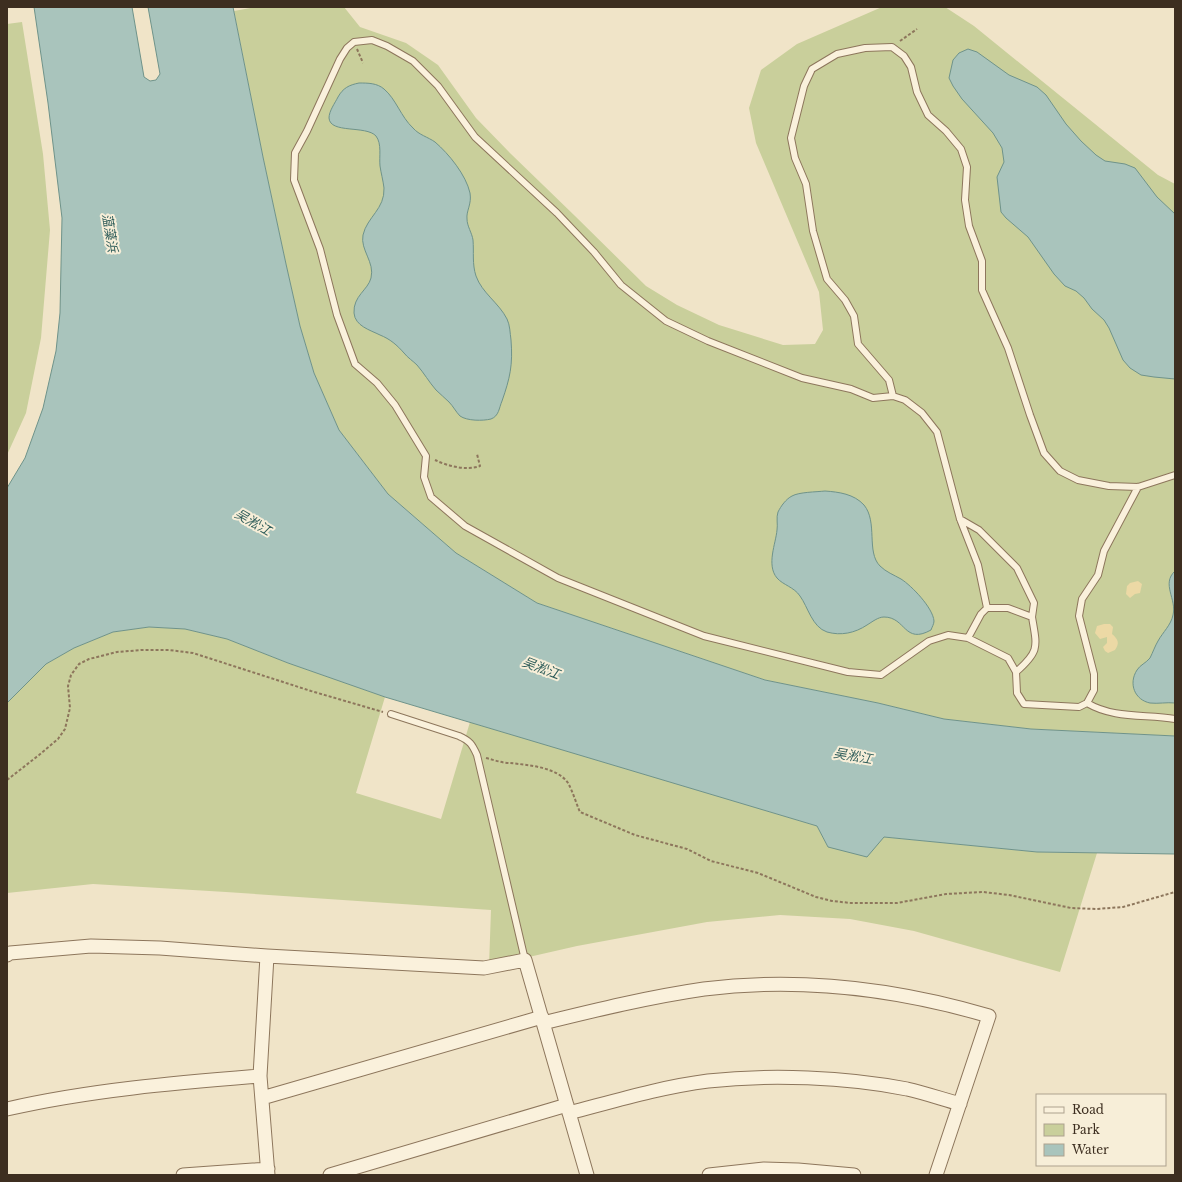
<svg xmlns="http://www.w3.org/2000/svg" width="1182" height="1182" font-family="'Libre Baskerville','Noto Sans SC',serif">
	<rect width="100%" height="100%" fill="#f0e4c8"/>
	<!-- green -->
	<path fill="#c9cf9b" d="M 256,7 L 344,7 L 360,27 L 406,43 L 438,65 L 476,118 L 511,154 L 575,216 L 646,286 L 677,305 L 719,325 L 783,345 L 815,344 L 823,330 L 819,292 L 756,143 L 749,108 L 761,70 L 797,44 L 882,7 L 945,7 L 974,26 L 1158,175 L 1175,184 L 1175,736 L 1031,729 L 944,719 L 878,703 L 765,680 L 537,603 L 456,553 L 388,494 L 339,430 L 314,373 L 300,326 L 286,264 L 263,157 L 234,11 Z
		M 22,22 L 43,154 L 50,230 L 41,338 L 26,413 L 7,455 L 7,24 Z
		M 149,627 L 185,629 L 227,639 L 288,663 L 385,697 L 356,793 L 441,819 L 470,722 L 817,826 L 828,847 L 884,837 L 1037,852 L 1097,853 L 1060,972 L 914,931 L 850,919 L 780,915 L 707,922 L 577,946 L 489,966 L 491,910 L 226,892 L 93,884 L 7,893 L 7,703 L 46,664 L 74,648 L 113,632 Z"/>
	<!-- sand -->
	<path fill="#ecd9a5" d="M 1138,581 L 1142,584 L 1140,593 L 1135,594 L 1130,598 L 1126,594 L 1127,586 L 1130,583 Z
		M 1104,624 L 1110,624 L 1113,627 L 1112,634 C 1118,639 1120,643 1115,650 L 1108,653 L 1105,651 L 1103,647 L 1107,643 L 1107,637 L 1100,639 L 1095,633 L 1097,626 Z"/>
	<!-- water -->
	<path fill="#a9c4bc" stroke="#6f938a" d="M 34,7 L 132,7 L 144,77 L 150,81 L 156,80 L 160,74 L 148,7 L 233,7 L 263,157 L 286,264 L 300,326 L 314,373 L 339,430 L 388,494 L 456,553 L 537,603 L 765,680 L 878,703 L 944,719 L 1031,729 L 1175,736 L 1175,854 L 1037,852 L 884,837 L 867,857 L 828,847 L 817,826 L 385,697 L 288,663 L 227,639 L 185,629 L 149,627 L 113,632 L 74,648 L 46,664 L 7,703 L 7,488 L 25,458 L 43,408 L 56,351 L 60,313 L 62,218 L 48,103 Z
		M 968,49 L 977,52 L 1009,75 L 1037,87 L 1046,95 L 1066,124 L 1081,141 L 1096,155 L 1105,161 L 1125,164 L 1135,168 L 1157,197 L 1175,214 L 1175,379 L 1154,377 L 1141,375 L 1130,368 L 1123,360 L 1109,328 L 1104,320 L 1092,309 L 1084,298 L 1076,291 L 1065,286 L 1054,274 L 1028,237 L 1006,218 L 1001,212 L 997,177 L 1004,162 L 1002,148 L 993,133 L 962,99 L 953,86 L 949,78 L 953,60 L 959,53 Z
		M 359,83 C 368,83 377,83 384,89 C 396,99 401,117 413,128 C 419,135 428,137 435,142 C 449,154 466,175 470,193 C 472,204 466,211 467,219 C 467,226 472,233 473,240 C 474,252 472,264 476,276 C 482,293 499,303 507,319 C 510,325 510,333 511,340 C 513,365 510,378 502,401 C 499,408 499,416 491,419 C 483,421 467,421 460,416 C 456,412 453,406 449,402 C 445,398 440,394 436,390 C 429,382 424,373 417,365 C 413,361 408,358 404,353 C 397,345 390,339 380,335 C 370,330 355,326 354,313 C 353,296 368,290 371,278 C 375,262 360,250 363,235 C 367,217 385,209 384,188 C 383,180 381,173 380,166 C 379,156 382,144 376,136 C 366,125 330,134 329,118 C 329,111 335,103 338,97 C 343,88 349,85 359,83 Z
		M 825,491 C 839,492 854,494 864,505 C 878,522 866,552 880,566 C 886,572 894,575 901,579 C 912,586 933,608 934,621 C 934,624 932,627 931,630 C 904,645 906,617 884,617 C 878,617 872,622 867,625 C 855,633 841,636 827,632 C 812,627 808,607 800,596 C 794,587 783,585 777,578 C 766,565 776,543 777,530 C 778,525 776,517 778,512 C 781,506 786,499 792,496 C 799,492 816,492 825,491 Z
		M 1175,571 L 1175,703 C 1167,702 1158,704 1150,703 C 1135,700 1128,684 1137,670 C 1140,665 1146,663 1150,658 C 1153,652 1155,646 1158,641 C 1163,632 1171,625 1173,615 C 1177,599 1161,584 1175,571 Z"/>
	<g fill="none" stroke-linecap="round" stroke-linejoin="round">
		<defs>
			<path id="service" d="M 893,396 L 889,380 L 858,344 L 854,316 L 845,300 L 827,279 L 813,231 L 806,184 L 795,158 L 791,138 L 804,86 L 812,69 L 837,54 L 865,48 L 892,47 L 904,56 L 911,67 L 917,92 L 928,115 L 946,131 L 961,149 L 967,167 L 965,200 L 969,226 L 982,261 L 982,290 L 1008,348 L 1030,415 L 1044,453 L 1060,471 L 1078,480 L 1109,486 L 1138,487 L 1175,475
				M 960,519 L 979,530 L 1017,568 L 1034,603 L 1032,617
				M 987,608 L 978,565 L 960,519 L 937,432 L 922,413 L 905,400 L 893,396 L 873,398 L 851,389 L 802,378 L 708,341 L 666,321 L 621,285 L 594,252 L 557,213 L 475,137 L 438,86 L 413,61 L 387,46 L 372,40 L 354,42 L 347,48 L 340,59 L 307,131 L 295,153 L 294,180 L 320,249 L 337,315 L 355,364 L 377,383 L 395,405 L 426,456 L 424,477 L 431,497 L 465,526 L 558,578 L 704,636 L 848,672 L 881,675 L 929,641 L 948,635 L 968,638 L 1008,658 L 1016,672 L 1017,693 L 1024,704 L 1079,707 L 1087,703 L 1094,690 L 1094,674 L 1079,616 L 1082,599 L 1098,575 L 1104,551 L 1138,487
				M 968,638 L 981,614 L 987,608 L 1008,608 L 1032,617 C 1037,647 1040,651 1016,672
				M 1087,703 C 1114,719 1145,714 1175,719
				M 391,714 L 459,736 C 470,741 472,744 477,755 L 525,960"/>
			<path id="minor" d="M 7,955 L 10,953 L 91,946 L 160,948 L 267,956 L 484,968 L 525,960 L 587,1175
				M 267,956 L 260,1076 L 268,1175
				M 543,1023 C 596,1010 649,997 704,989 C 800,977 897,989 989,1016 L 936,1175
				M 262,1098 L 542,1017
				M 7,1109 C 90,1090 175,1083 260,1076
				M 569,1113 C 615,1101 661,1087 708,1081 C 770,1074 846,1077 907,1089 C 925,1093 942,1099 960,1104
				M 183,1175 L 268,1169
				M 330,1175 L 567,1105
				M 709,1175 L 764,1169 L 798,1170 L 854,1175"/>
		</defs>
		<!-- service casing -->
		<use href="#service" stroke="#8d765c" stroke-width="8"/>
		<!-- minor casing -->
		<use href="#minor" stroke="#8d765c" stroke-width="15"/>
		<!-- path -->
		<path stroke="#8d765c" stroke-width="2" stroke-dasharray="3 2" stroke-linecap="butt" d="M 900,41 L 917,29
			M 357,49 L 363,63
			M 435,460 C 447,466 467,471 480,466 L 477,454
			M 486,758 C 494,760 502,763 510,763 C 528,765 557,767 568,783 C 573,792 576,803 580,812 L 635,835 L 687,849 L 711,861 L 758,873 L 816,897 L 832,901 L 851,903 L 897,903 L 946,894 L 983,892 L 1009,895 L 1071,908 L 1096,909 L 1123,907 L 1175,892
			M 7,780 L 39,755 L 58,739 L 65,729 L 70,708 L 68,686 L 71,675 L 79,664 L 89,659 L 117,652 L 142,650 L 169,650 L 193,653 L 311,691 L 383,712"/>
		<!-- service -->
		<use href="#service" stroke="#faf1dc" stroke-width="6"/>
		<!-- minor -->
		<use href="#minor" stroke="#faf1dc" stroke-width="13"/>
	</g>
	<g text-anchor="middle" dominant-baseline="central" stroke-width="4" stroke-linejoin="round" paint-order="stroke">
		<!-- water labels -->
		<g font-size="13" font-style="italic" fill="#2f5d5a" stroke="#f7eed8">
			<text transform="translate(110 233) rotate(81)">蕰藻浜</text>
			<text transform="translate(253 522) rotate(30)">吴淞江</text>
			<text transform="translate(541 668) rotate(21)">吴淞江</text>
			<text transform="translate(853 756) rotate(10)">吴淞江</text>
		</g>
	</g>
	<!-- border -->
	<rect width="1182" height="1182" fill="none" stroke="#3d2e20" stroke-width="16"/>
	<!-- legend -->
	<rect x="1036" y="1094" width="130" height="72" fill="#f7eed8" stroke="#ada18e"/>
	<rect x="1044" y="1107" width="20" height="6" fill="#faf1dc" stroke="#ada18e"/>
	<text x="1072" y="1114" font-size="12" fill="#3d2e20">Road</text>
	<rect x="1044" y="1124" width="20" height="12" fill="#c9cf9b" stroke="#ada18e"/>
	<text x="1072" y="1134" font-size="12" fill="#3d2e20">Park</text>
	<rect x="1044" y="1144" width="20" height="12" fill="#a9c4bc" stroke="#ada18e"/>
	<text x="1072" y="1154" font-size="12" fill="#3d2e20">Water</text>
</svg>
